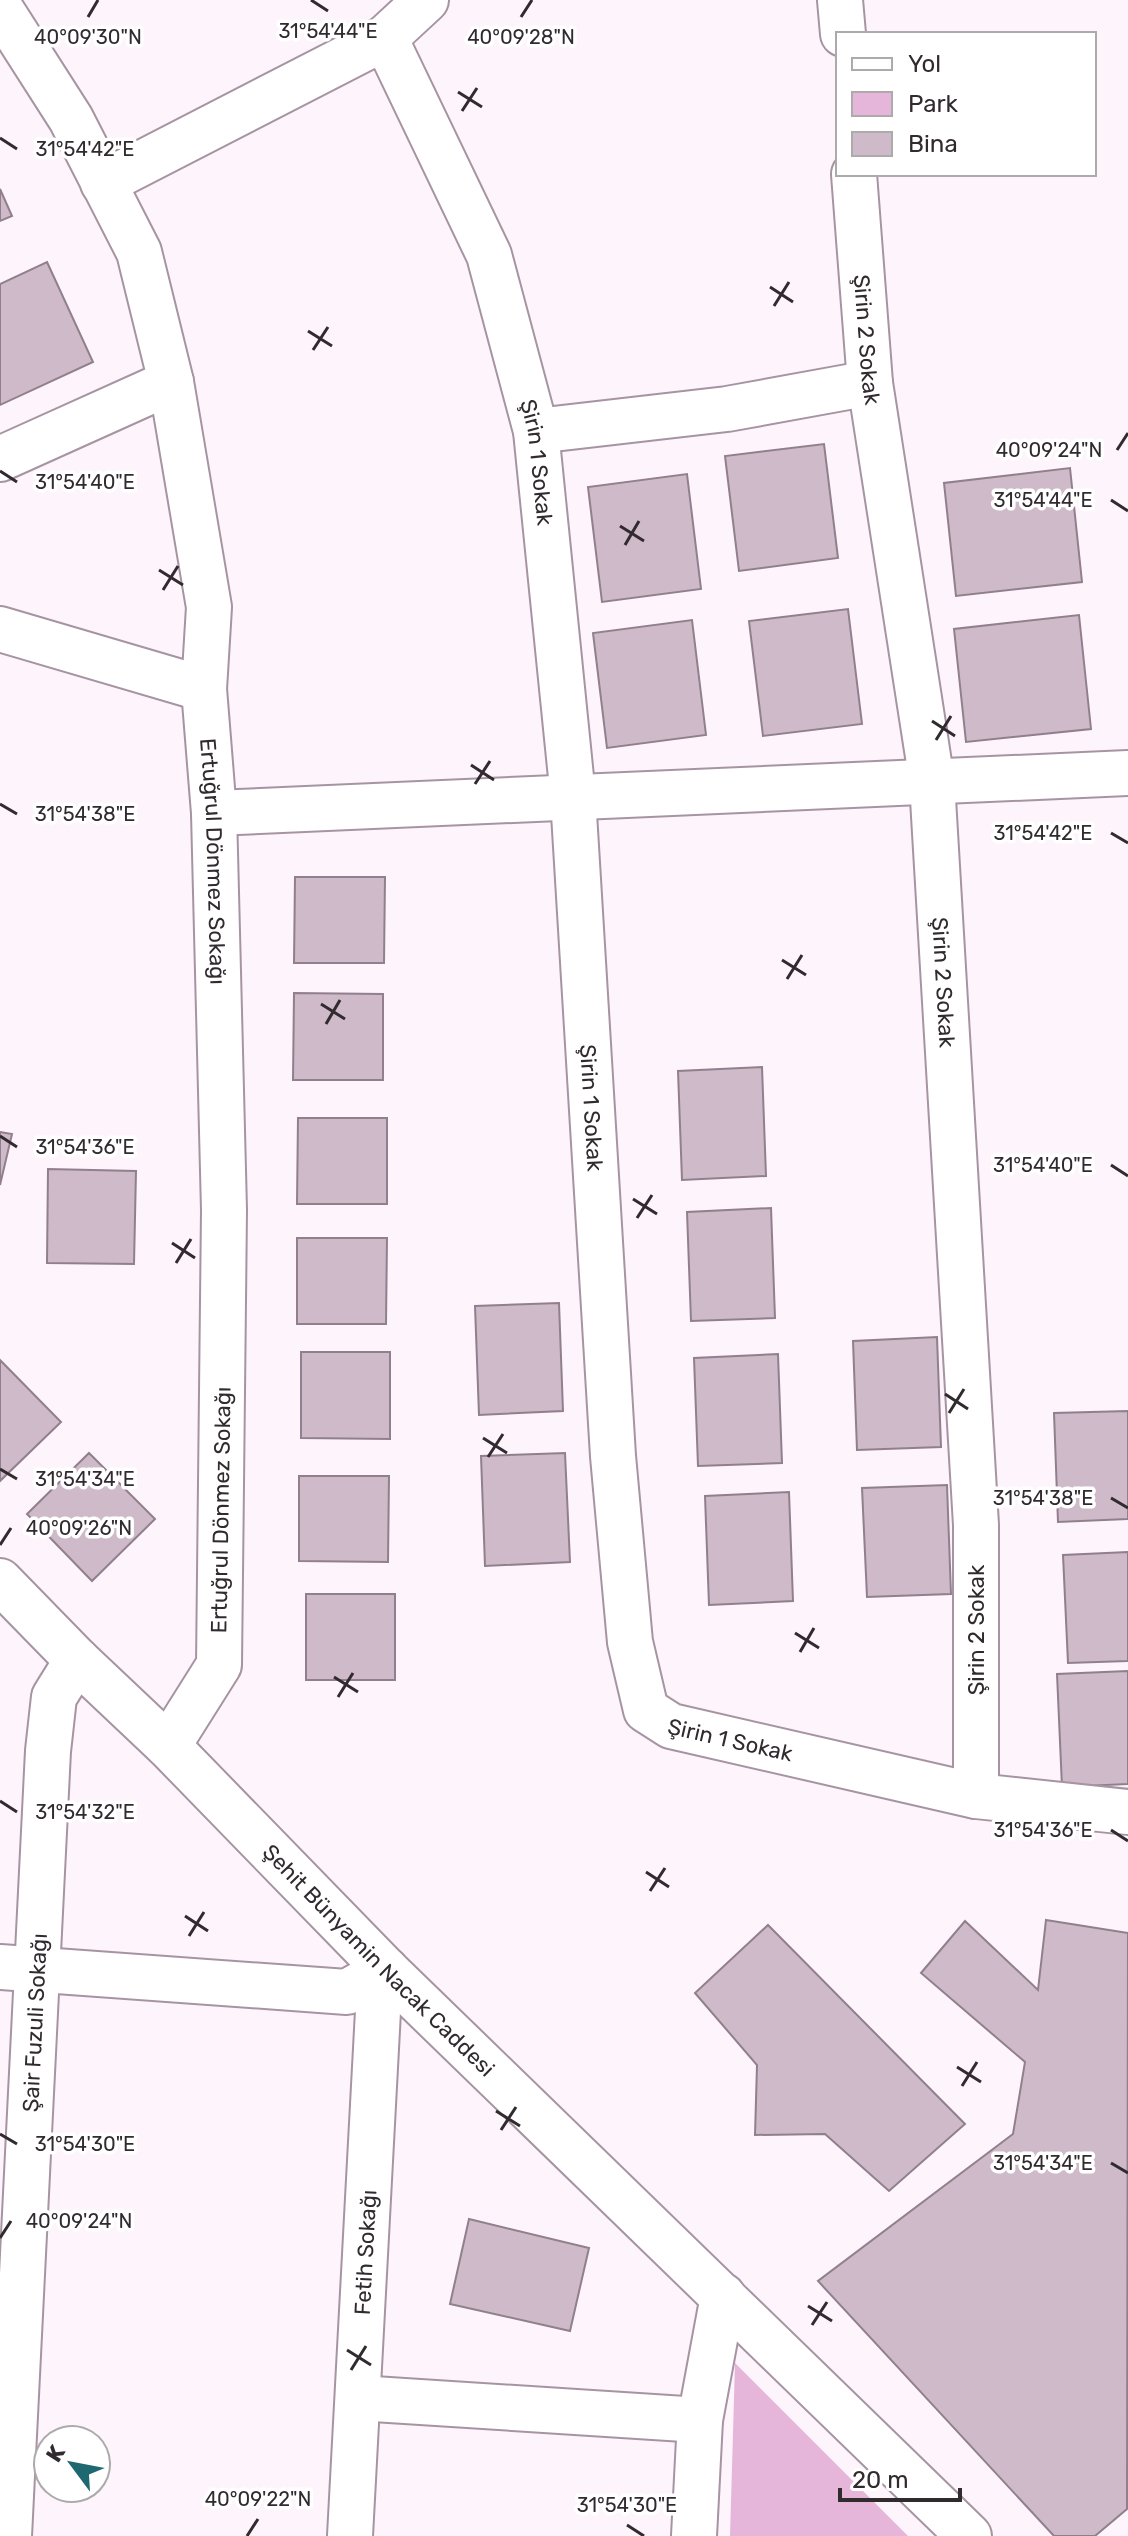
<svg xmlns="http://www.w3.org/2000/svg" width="1128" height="2536" font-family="Rubik,sans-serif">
	<rect width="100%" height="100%" fill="#fdf5fb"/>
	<!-- green -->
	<path fill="#e5b6da" d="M 735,2363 L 908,2536 L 730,2536 Z"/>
	<!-- building -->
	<path fill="#cebac9" stroke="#917f8d" stroke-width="2" d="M 0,189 L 12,216 L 0,221 Z
		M 47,262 L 93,362 L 0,405 L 0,284 Z
		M 824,444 L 838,558 L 739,571 L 725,456 Z
		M 1070,468 L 1082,582 L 956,596 L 944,483 Z
		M 687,474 L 701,589 L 602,602 L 588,487 Z
		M 848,609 L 862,724 L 763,736 L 749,621 Z
		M 1079,615 L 1091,729 L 966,742 L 954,629 Z
		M 692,620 L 706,735 L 607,748 L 593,633 Z
		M 295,877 L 385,877 L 384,963 L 294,963 Z
		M 294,993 L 383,994 L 383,1080 L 293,1080 Z
		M 762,1067 L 766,1176 L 682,1180 L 678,1071 Z
		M 298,1118 L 387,1118 L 387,1204 L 297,1204 Z
		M 0,1132 L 12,1134 L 0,1185 Z
		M 48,1169 L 136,1171 L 134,1264 L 47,1263 Z
		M 771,1208 L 775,1318 L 691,1321 L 687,1212 Z
		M 297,1238 L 387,1238 L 386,1324 L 297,1324 Z
		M 559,1303 L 563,1411 L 479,1415 L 475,1306 Z
		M 937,1337 L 941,1447 L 857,1450 L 853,1341 Z
		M 301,1352 L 390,1352 L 390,1439 L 301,1438 Z
		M 778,1354 L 782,1463 L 698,1466 L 694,1358 Z
		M 0,1360 L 61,1422 L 0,1481 Z
		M 1128,1411 L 1128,1519 L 1058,1522 L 1054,1413 Z
		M 89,1453 L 155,1519 L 92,1581 L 27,1514 Z
		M 565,1453 L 570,1562 L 485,1566 L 481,1456 Z
		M 299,1476 L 389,1476 L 388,1562 L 299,1561 Z
		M 947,1485 L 951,1594 L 867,1597 L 862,1488 Z
		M 789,1492 L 793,1601 L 709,1605 L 705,1496 Z
		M 1128,1552 L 1128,1661 L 1068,1663 L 1063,1555 Z
		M 306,1594 L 395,1594 L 395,1680 L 306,1680 Z
		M 1128,1671 L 1128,1784 L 1062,1787 L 1057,1674 Z
		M 1046,1920 L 1128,1933 L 1127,2509 L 1095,2536 L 1054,2536 L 818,2281 L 1013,2134 L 1025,2062 L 921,1973 L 965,1921 L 1038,1990 Z
		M 768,1925 L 965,2124 L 889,2191 L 825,2134 L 755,2135 L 757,2065 L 695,1993 Z
		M 469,2219 L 589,2248 L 570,2331 L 450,2304 Z"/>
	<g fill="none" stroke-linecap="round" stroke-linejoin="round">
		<defs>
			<g id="minor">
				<path d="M 840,0 L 843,34"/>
				<path id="s1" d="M 0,8 L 71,119 L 139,252 L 171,382 L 209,607 L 204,689 L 214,813 L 224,1210 L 219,1665 L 168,1746"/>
				<path id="s2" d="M 385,38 L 489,255 L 536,431 L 573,797 L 613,1456 L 630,1642 L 646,1710 L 671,1726 L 976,1796 L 1128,1812"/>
				<path id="s3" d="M 854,174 L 870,383 L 932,782 L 976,1525 L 976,1796"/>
				<path d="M 103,183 L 385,38 L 426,0"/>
				<path d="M 536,431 L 727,409 L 870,383"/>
				<path d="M 0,459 L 171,382"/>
				<path d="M 0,629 L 204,689"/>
				<path d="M 214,813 L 1128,773"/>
				<path id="s4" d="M 0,1581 L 77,1660 L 168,1746 L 386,1970 L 969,2536"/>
				<path d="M 0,1967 L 347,1992 L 386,1970"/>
				<path d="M 358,2398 L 700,2420"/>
				<path id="s5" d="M 9,2536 L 48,1751 L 54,1697 L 77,1660"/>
				<path id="s6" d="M 350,2536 L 378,2011 L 386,1970"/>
				<path d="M 694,2536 L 700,2420 L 723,2296"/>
			</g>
		</defs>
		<!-- minor casing -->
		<use href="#minor" stroke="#a794a2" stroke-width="48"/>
		<!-- minor -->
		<use href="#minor" stroke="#fff" stroke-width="44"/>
	</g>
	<!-- ticks -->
	<path fill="none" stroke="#312a2f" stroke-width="3" d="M 311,0 L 328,11M 88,17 L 98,0M 521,17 L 532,0M 458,92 L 482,107M 462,111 L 477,88M 0,138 L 17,149M 770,287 L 793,302M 774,306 L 789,282M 308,331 L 332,346M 313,350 L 328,327M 1117,450 L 1128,433M 0,471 L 17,482M 1111,500 L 1128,511M 620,526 L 644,541M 625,545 L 639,521M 159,570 L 183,585M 163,590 L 178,566M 932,721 L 955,736M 936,740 L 951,716M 471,765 L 494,780M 475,784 L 490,761M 0,804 L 17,814M 1111,833 L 1128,843M 782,960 L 806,975M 787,979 L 802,955M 321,1004 L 345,1019M 326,1024 L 340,1000M 0,1136 L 17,1147M 1111,1165 L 1128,1176M 633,1199 L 657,1214M 637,1218 L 652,1195M 172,1243 L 195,1258M 176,1263 L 191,1239M 945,1394 L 968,1409M 949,1413 L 964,1389M 483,1438 L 507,1453M 488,1457 L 503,1434M 0,1469 L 17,1479M 1111,1498 L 1128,1508M 0,1545 L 11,1528M 795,1633 L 819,1648M 800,1652 L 814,1628M 334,1677 L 358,1692M 338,1697 L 353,1673M 0,1801 L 17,1812M 1111,1830 L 1128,1841M 646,1872 L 669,1887M 650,1891 L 665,1868M 185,1916 L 208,1931M 189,1936 L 204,1912M 957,2067 L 981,2082M 962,2086 L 977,2062M 496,2111 L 520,2126M 501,2130 L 516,2107M 0,2134 L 17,2144M 1111,2163 L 1128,2173M 0,2238 L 11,2221M 808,2306 L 832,2321M 812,2325 L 827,2302M 347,2350 L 371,2365M 351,2370 L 366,2346M 627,2525 L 644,2536M 247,2536 L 258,2519"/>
	<g text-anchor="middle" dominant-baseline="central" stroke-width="7" stroke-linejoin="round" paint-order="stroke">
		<!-- street labels -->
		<g font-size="22" fill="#312a2f" stroke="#fff">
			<text stroke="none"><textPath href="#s3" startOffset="166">Şirin 2 Sokak</textPath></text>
			<text stroke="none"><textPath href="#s2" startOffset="454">Şirin 1 Sokak</textPath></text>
			<text stroke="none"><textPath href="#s1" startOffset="898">Ertuğrul Dönmez Sokağı</textPath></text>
			<text stroke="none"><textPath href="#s3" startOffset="814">Şirin 2 Sokak</textPath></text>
			<text stroke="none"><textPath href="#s2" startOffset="1102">Şirin 1 Sokak</textPath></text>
			<text transform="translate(221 1510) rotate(-89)">Ertuğrul Dönmez Sokağı</text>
			<text transform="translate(976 1630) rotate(-90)">Şirin 2 Sokak</text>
			<text stroke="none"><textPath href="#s2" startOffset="1798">Şirin 1 Sokak</textPath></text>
			<text stroke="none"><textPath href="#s4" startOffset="536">Şehit Bünyamin Nacak Caddesi</textPath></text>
			<text stroke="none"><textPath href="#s5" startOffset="514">Şair Fuzuli Sokağı</textPath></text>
			<text stroke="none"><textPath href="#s6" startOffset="284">Fetih Sokağı</textPath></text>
		</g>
	</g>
	<g font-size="20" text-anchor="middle" fill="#312a2f" stroke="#fff" stroke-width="7" stroke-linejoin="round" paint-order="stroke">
		<text x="328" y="38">31°54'44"E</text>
		<text x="88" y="44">40°09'30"N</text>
		<text x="521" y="44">40°09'28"N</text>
		<text x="85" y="156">31°54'42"E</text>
		<text x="1049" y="457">40°09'24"N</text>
		<text x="85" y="489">31°54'40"E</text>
		<text x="1043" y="507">31°54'44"E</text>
		<text x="85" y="821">31°54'38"E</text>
		<text x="1043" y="840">31°54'42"E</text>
		<text x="85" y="1154">31°54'36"E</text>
		<text x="1043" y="1172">31°54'40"E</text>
		<text x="85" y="1486">31°54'34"E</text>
		<text x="1043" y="1505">31°54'38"E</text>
		<text x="79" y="1535">40°09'26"N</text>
		<text x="85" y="1819">31°54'32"E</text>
		<text x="1043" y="1837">31°54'36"E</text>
		<text x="85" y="2151">31°54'30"E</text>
		<text x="1043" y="2170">31°54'34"E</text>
		<text x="79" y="2228">40°09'24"N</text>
		<text x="258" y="2506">40°09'22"N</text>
		<text x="627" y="2512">31°54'30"E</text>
	</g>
	<!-- legend -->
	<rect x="836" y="32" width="260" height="144" fill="#ffffff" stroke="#adaaac" stroke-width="2"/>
	<rect x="852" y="58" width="40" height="12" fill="#ffffff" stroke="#adaaac" stroke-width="2"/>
	<text x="908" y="72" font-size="24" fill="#312a2f">Yol</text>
	<rect x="852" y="92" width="40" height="24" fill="#e5b6da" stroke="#adaaac" stroke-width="2"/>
	<text x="908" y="112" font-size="24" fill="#312a2f">Park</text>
	<rect x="852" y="132" width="40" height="24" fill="#cebac9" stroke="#adaaac" stroke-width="2"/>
	<text x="908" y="152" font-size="24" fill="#312a2f">Bina</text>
	<!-- north arrow -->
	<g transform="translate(72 2464) rotate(302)"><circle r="38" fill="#ffffff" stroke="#adaaac" stroke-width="2"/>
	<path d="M0-6L14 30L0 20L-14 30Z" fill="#1e6971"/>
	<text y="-12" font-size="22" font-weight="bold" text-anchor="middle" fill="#312a2f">K</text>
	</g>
	<!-- scale -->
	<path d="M840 2488v12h120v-12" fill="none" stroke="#312a2f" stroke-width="4"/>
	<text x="852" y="2488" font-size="24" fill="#312a2f" stroke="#ffffff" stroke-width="6" paint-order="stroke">20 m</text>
</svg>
